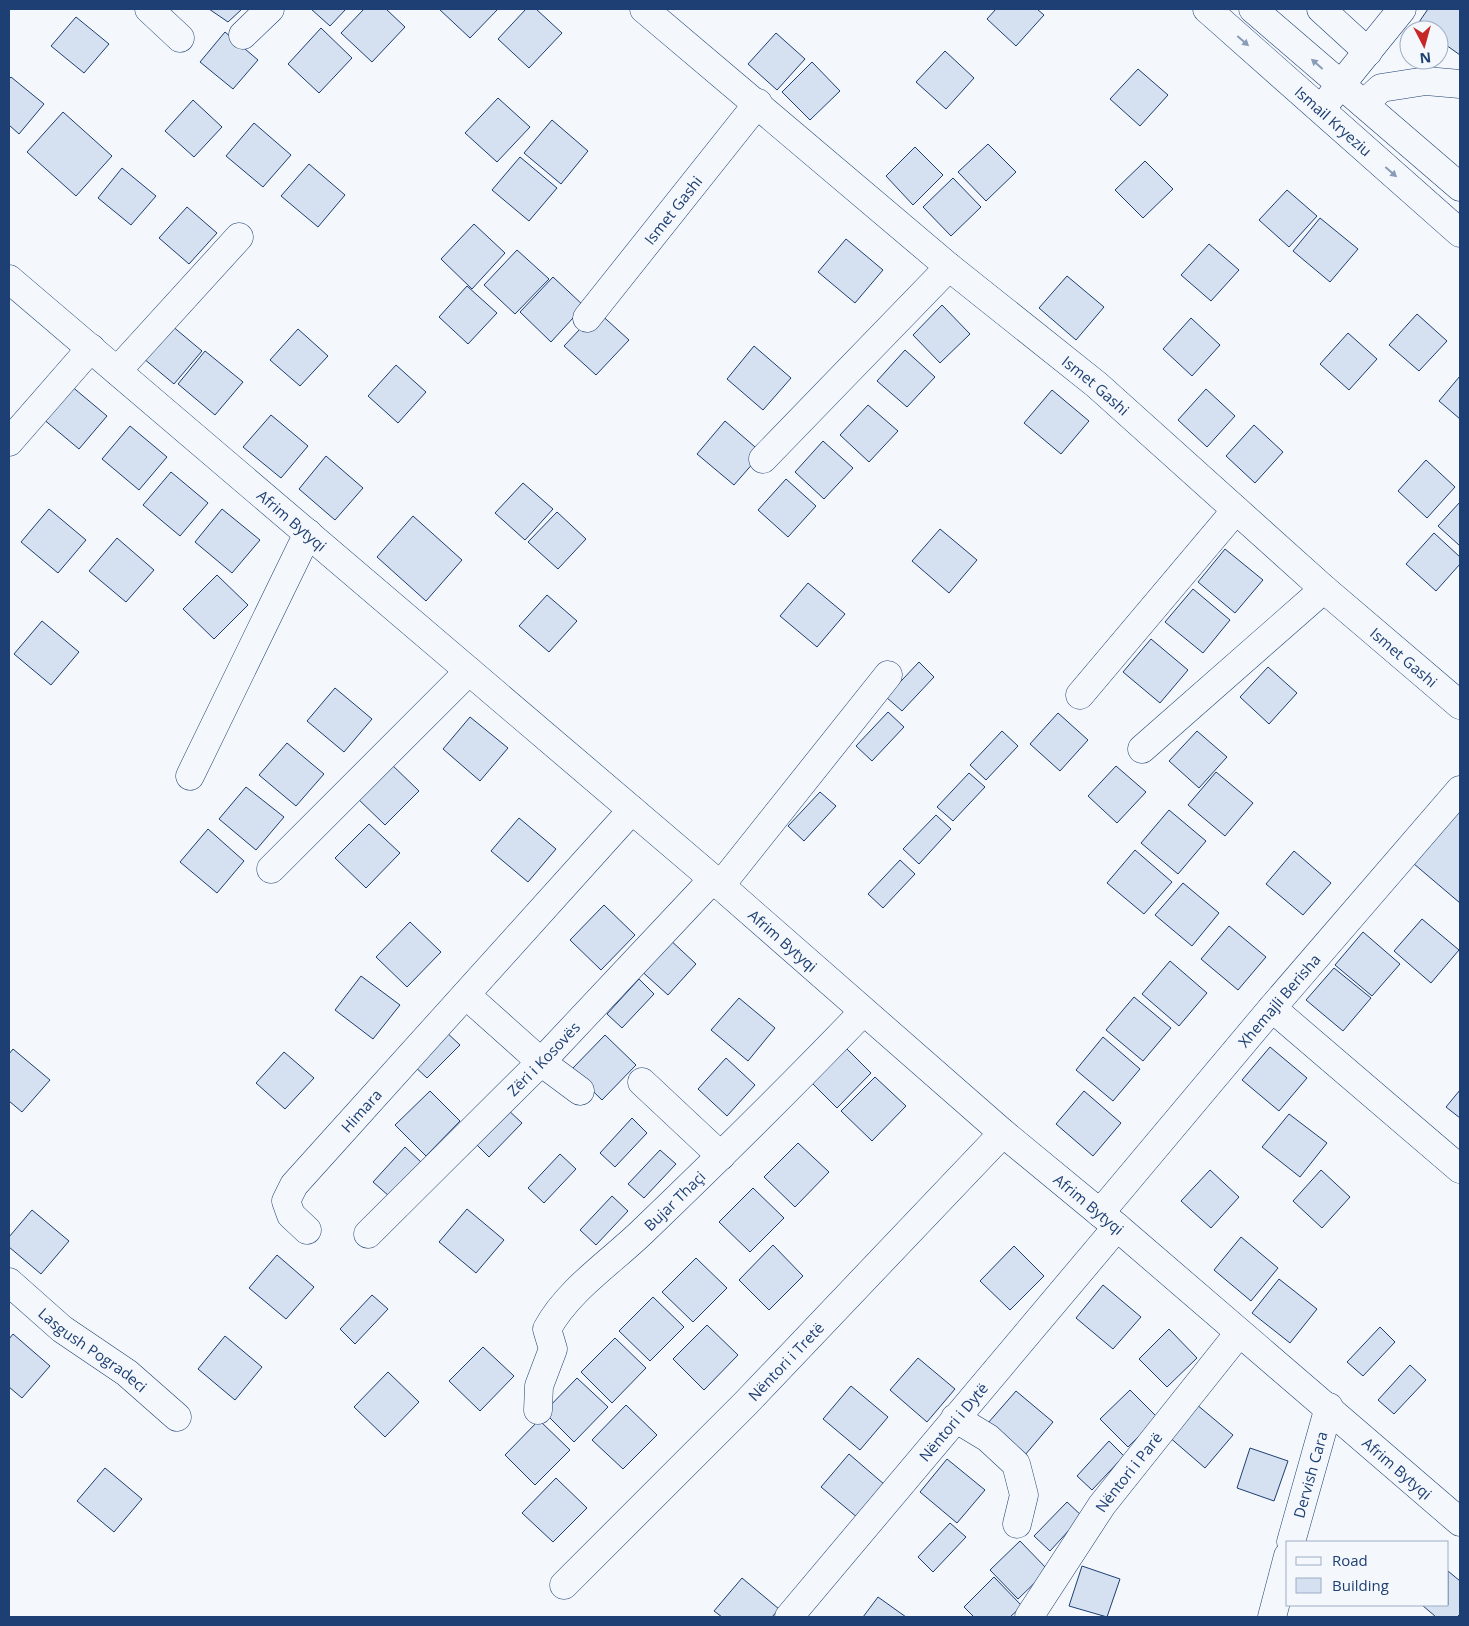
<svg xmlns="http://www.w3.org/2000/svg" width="1469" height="1626" font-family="'Open Sans',sans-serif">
	<rect width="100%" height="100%" fill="#f4f7fb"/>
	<!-- building -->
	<path fill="#d5e0f0" stroke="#1d3f73" d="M 209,9 L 242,9 L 228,22 Z
		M 311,9 L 346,9 L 330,26 Z
		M 364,9 L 386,9 L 405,27 L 372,62 L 341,33 Z
		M 439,9 L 498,9 L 470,38 Z
		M 526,9 L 536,9 L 562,33 L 529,68 L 498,39 Z
		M 996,9 L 1037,9 L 1044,15 L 1016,46 L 987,19 Z
		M 1428,9 L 1460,9 L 1460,55 L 1439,40 L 1439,30 L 1424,30 L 1417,25 Z
		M 76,17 L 109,44 L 84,73 L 51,46 Z
		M 321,28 L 352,58 L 319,93 L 288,64 Z
		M 225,32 L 258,60 L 233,89 L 200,62 Z
		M 776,33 L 805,59 L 777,90 L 748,64 Z
		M 945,51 L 974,78 L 946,109 L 916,82 Z
		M 812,62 L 840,91 L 810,120 L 782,92 Z
		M 1138,69 L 1168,95 L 1140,126 L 1110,99 Z
		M 11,77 L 44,104 L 19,134 L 9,125 L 9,79 Z
		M 498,98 L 530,127 L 497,162 L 465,133 Z
		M 193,100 L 222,127 L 194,157 L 165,131 Z
		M 63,112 L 112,156 L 76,196 L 27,152 Z
		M 552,120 L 588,151 L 561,184 L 524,153 Z
		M 254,123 L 291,155 L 263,187 L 226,156 Z
		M 988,144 L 1016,172 L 986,201 L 958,172 Z
		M 915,147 L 943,175 L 913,205 L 886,176 Z
		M 520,157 L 557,188 L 529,221 L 492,190 Z
		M 1145,161 L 1173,189 L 1143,218 L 1115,190 Z
		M 309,164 L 345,195 L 318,227 L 281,196 Z
		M 122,168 L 156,196 L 131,225 L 98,198 Z
		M 953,178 L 981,207 L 951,236 L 923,207 Z
		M 1287,190 L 1317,216 L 1289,247 L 1259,220 Z
		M 187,207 L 217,233 L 189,264 L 159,238 Z
		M 1320,218 L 1358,249 L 1330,282 L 1293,251 Z
		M 474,224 L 505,253 L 472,289 L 441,259 Z
		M 846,239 L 883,270 L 855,303 L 818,272 Z
		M 1209,244 L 1239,270 L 1211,301 L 1181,275 Z
		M 517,250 L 549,279 L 515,314 L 484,285 Z
		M 1067,276 L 1104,307 L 1076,340 L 1039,308 Z
		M 553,277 L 584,306 L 551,342 L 520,312 Z
		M 467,286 L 497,313 L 468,344 L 439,317 Z
		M 942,305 L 970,334 L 940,363 L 913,335 Z
		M 597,311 L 629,340 L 596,375 L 564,346 Z
		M 1417,314 L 1447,341 L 1419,371 L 1389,345 Z
		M 1191,318 L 1220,345 L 1192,376 L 1163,349 Z
		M 165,320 L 202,351 L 174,384 L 137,353 Z
		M 298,329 L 328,356 L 300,386 L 270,360 Z
		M 1348,333 L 1377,359 L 1349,390 L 1320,364 Z
		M 754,346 L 791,378 L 763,410 L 727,379 Z
		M 905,350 L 935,377 L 907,407 L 877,381 Z
		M 205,351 L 243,382 L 215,415 L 178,384 Z
		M 396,365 L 426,392 L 398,423 L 368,396 Z
		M 1460,376 L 1460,419 L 1439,401 Z
		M 70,385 L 107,416 L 79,449 L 42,418 Z
		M 1206,389 L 1235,416 L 1207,447 L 1178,420 Z
		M 1052,390 L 1089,421 L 1061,454 L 1024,423 Z
		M 868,405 L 898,431 L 869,462 L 840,435 Z
		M 271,415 L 308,446 L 281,478 L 243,447 Z
		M 725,421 L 762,453 L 734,485 L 697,454 Z
		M 1254,425 L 1283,452 L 1255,483 L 1226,456 Z
		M 130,426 L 167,457 L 139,490 L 102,459 Z
		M 823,441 L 853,468 L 824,499 L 795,472 Z
		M 326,456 L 363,488 L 335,520 L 299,489 Z
		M 1426,460 L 1455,487 L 1427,518 L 1398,491 Z
		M 171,472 L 208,503 L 180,536 L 143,505 Z
		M 786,479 L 816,506 L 788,537 L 758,510 Z
		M 523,483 L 553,509 L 525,540 L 495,513 Z
		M 1460,502 L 1460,546 L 1438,526 Z
		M 49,509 L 86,540 L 58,573 L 21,542 Z
		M 222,509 L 260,540 L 232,573 L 195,542 Z
		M 557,512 L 586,539 L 558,569 L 528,542 Z
		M 413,516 L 462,560 L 426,601 L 377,557 Z
		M 940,529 L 977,560 L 949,593 L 912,561 Z
		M 1434,533 L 1460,557 L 1460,564 L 1436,591 L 1406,564 Z
		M 117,538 L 154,570 L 126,602 L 89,571 Z
		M 1225,549 L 1263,580 L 1235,613 L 1198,582 Z
		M 217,575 L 248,605 L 214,639 L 183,609 Z
		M 808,583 L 845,614 L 817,647 L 780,616 Z
		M 1193,589 L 1230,620 L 1203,653 L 1165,622 Z
		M 547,595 L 577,621 L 549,652 L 519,626 Z
		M 42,621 L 79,652 L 51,685 L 14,654 Z
		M 1151,639 L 1188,670 L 1160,703 L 1123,672 Z
		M 919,662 L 934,677 L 902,711 L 886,697 Z
		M 1268,667 L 1297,693 L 1269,724 L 1240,697 Z
		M 335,688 L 372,719 L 344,752 L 307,721 Z
		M 888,712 L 904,727 L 872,761 L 856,746 Z
		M 1058,713 L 1088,740 L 1060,771 L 1030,744 Z
		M 470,717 L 508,748 L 480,781 L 443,749 Z
		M 1002,731 L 1018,746 L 986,780 L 970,765 Z
		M 1197,731 L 1227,757 L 1199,788 L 1169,761 Z
		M 287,743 L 324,774 L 296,806 L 259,775 Z
		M 388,761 L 419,791 L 385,825 L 354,795 Z
		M 1116,766 L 1146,792 L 1117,823 L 1088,796 Z
		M 1216,772 L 1253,803 L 1225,836 L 1188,805 Z
		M 969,773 L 985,787 L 953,821 L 937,807 Z
		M 246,787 L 284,817 L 256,850 L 219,819 Z
		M 820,792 L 836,806 L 804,841 L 788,826 Z
		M 1460,796 L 1460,903 L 1407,858 Z
		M 1169,810 L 1206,841 L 1178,874 L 1141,843 Z
		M 936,815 L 951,829 L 919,864 L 903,849 Z
		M 519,818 L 556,849 L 528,882 L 491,851 Z
		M 369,824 L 400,853 L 366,888 L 335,858 Z
		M 208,829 L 244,861 L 217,893 L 180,862 Z
		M 1135,850 L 1172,882 L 1144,914 L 1107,883 Z
		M 1294,851 L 1331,883 L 1303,915 L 1266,884 Z
		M 900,860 L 915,874 L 883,908 L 868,894 Z
		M 1183,883 L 1219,913 L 1192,946 L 1155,915 Z
		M 604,905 L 635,935 L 601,970 L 570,940 Z
		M 1422,919 L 1459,950 L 1431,983 L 1394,951 Z
		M 410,922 L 441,952 L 407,987 L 376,957 Z
		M 1229,926 L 1266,957 L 1238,990 L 1201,959 Z
		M 1363,932 L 1400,964 L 1372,996 L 1335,965 Z
		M 667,937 L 696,964 L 668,995 L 638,968 Z
		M 1170,961 L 1207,993 L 1179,1026 L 1142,994 Z
		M 1334,968 L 1371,998 L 1343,1031 L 1306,1000 Z
		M 361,976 L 400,1005 L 373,1039 L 335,1010 Z
		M 639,979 L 654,994 L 622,1028 L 607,1014 Z
		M 1134,997 L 1171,1028 L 1143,1061 L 1106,1030 Z
		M 739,998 L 775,1028 L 748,1061 L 711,1030 Z
		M 444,1030 L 460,1045 L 427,1078 L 412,1064 Z
		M 605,1035 L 636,1065 L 602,1100 L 571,1070 Z
		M 1103,1037 L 1140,1069 L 1113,1101 L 1076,1070 Z
		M 841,1043 L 871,1073 L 837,1108 L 807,1078 Z
		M 1270,1047 L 1307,1078 L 1279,1111 L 1242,1080 Z
		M 13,1049 L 50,1080 L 22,1112 L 9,1101 L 9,1054 Z
		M 284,1052 L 314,1078 L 285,1109 L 256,1083 Z
		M 726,1058 L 755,1085 L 727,1116 L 698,1089 Z
		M 875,1077 L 906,1106 L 872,1141 L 841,1111 Z
		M 1460,1090 L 1460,1118 L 1446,1107 Z
		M 430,1091 L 460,1121 L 426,1156 L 395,1125 Z
		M 1084,1091 L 1121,1123 L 1093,1156 L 1056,1124 Z
		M 506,1108 L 522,1123 L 489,1157 L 474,1142 Z
		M 1289,1114 L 1327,1143 L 1300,1177 L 1262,1147 Z
		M 632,1118 L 647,1133 L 615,1167 L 600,1153 Z
		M 798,1143 L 829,1172 L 795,1207 L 764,1177 Z
		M 405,1147 L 421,1162 L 389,1196 L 373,1182 Z
		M 660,1150 L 676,1164 L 644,1198 L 628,1184 Z
		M 560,1154 L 576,1169 L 544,1203 L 528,1188 Z
		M 1210,1170 L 1239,1197 L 1211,1228 L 1181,1201 Z
		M 1321,1170 L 1350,1197 L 1322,1228 L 1293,1201 Z
		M 753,1188 L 784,1218 L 750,1252 L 719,1222 Z
		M 612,1196 L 628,1211 L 596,1245 L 580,1230 Z
		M 467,1209 L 504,1240 L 476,1273 L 439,1242 Z
		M 32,1210 L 69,1241 L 41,1274 L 9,1247 L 9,1237 Z
		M 1241,1237 L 1278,1268 L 1251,1301 L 1214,1270 Z
		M 773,1245 L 803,1276 L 769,1310 L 739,1280 Z
		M 1014,1246 L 1044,1276 L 1010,1310 L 980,1281 Z
		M 277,1255 L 314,1287 L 286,1319 L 249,1288 Z
		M 696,1258 L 727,1288 L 693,1322 L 662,1292 Z
		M 1279,1279 L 1317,1309 L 1290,1343 L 1252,1313 Z
		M 1103,1285 L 1141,1317 L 1113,1349 L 1076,1318 Z
		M 372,1295 L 388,1309 L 355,1344 L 340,1329 Z
		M 653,1297 L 684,1327 L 650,1361 L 619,1331 Z
		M 707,1325 L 738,1355 L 704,1390 L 673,1359 Z
		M 1380,1327 L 1395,1342 L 1363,1376 L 1347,1362 Z
		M 1169,1329 L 1197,1358 L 1167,1387 L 1139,1359 Z
		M 13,1334 L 50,1366 L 22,1398 L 9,1387 L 9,1339 Z
		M 225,1336 L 262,1367 L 235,1400 L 198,1369 Z
		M 615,1338 L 646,1368 L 612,1403 L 581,1372 Z
		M 483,1347 L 514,1376 L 480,1411 L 449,1381 Z
		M 918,1358 L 955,1389 L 927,1422 L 890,1390 Z
		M 1410,1365 L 1426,1380 L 1394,1414 L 1378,1400 Z
		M 388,1372 L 419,1402 L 385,1437 L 354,1407 Z
		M 577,1378 L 608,1407 L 574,1442 L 544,1412 Z
		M 851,1386 L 888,1417 L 860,1450 L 823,1419 Z
		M 1130,1390 L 1158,1418 L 1128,1447 L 1100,1419 Z
		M 1016,1391 L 1053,1422 L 1025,1455 L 988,1423 Z
		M 1196,1404 L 1233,1435 L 1205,1468 L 1168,1436 Z
		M 626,1405 L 657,1435 L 623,1469 L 592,1440 Z
		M 539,1420 L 570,1450 L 535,1485 L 505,1455 Z
		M 1109,1441 L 1124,1456 L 1092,1490 L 1077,1476 Z
		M 1250,1448 L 1288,1461 L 1274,1501 L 1237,1488 Z
		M 849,1454 L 885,1485 L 858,1518 L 821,1487 Z
		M 947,1459 L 985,1490 L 957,1523 L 920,1492 Z
		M 105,1468 L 142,1499 L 114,1532 L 77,1501 Z
		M 556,1478 L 587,1508 L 553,1542 L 522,1513 Z
		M 1067,1502 L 1082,1516 L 1050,1551 L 1034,1536 Z
		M 950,1523 L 966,1537 L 933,1572 L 918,1557 Z
		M 1020,1541 L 1048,1570 L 1018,1599 L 990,1570 Z
		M 1082,1566 L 1120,1579 L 1107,1617 L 1069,1606 Z
		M 1448,1571 L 1460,1581 L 1460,1614 L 1457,1617 L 1436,1617 L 1422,1605 L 1448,1605 Z
		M 994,1577 L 1022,1606 L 1010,1617 L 974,1617 L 964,1607 Z
		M 742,1578 L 779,1609 L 772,1617 L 722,1617 L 714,1611 Z
		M 878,1597 L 906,1617 L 863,1617 Z"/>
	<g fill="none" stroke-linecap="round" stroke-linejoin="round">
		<defs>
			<g id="minor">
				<path d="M 149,9 L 180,38"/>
				<path id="s1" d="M 644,9 L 949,267 L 1097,385 L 1324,589 L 1460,705"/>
				<path d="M 1321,9 L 1368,52"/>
				<path d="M 243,35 L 270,9"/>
				<path d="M 1364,104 L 1381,88 L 1426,81 L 1460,84"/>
				<path d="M 1321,109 L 1402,9"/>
				<path id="s2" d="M 9,279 L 713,879 L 1003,1133 L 1117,1227 L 1460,1522"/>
				<path id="s3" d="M 587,318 L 758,103"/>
				<path d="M 117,371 L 239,237"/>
				<path d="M 9,442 L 91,348"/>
				<path d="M 763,459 L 949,267"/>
				<path d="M 1080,695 L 1236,510"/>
				<path d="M 1142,749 L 1324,589"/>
				<path d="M 190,776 L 308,533"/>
				<path d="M 271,869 L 469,671"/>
				<path d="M 720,886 L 888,675"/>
				<path d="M 466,995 L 541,1062 L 580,1091"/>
				<path d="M 1272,1008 L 1460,1169"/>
				<path d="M 642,1082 L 721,1156"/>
				<path id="s4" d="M 1100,1213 L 1272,1008 L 1460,790"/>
				<path id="s5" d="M 307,1230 L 291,1215 L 286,1201 L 294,1185 L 632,810"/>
				<path id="s6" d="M 368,1234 L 541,1062 L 713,879"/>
				<path id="s7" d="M 9,1282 L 62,1329 L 127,1373 L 177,1417"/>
				<path id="s8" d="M 538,1410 L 539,1386 L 553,1349 L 547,1329 C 568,1290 611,1262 642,1232 C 717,1160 791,1087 863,1012"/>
				<path d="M 955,1418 L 988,1438 L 1016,1464 L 1024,1495 L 1017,1524"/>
				<path id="s9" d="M 1291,1542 L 1329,1407"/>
				<path id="s10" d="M 564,1585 L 746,1403 L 1003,1133"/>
				<path id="s11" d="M 789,1617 L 1117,1227"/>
				<path id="s12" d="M 1029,1617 L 1102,1505 L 1239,1333"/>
				<path d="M 1272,1617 L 1288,1556"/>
			</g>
			<g id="major">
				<path id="s13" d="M 1207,9 L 1460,233"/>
				<path d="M 1253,9 L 1460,187"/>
			</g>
		</defs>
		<!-- minor casing -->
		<use href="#minor" stroke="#1d3f73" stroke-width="29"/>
		<!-- major casing -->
		<use href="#major" stroke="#1d3f73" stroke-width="29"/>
		<!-- minor -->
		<use href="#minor" stroke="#f4f7fb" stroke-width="28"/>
		<!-- major -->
		<use href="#major" stroke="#f4f7fb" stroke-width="28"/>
	</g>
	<!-- one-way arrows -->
	<defs><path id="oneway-solid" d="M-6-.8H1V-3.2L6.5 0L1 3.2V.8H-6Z" transform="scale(1.25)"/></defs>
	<g fill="#889bb7">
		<use href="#oneway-solid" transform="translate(1243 41) rotate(41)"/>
		<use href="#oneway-solid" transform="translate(1317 64) rotate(-139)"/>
		<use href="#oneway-solid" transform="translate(1391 172) rotate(41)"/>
	</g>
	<g text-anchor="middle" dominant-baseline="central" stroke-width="4" stroke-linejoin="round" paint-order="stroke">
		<!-- street labels -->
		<g font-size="15" fill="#1d3f73" stroke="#f4f7fb">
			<text stroke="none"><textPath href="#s13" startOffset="169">Ismail Kryeziu</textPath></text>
			<text stroke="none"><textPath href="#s3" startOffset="138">Ismet Gashi</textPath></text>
			<text stroke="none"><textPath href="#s1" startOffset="588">Ismet Gashi</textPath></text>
			<text stroke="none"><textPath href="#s2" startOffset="372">Afrim Bytyqi</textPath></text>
			<text stroke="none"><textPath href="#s1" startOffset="999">Ismet Gashi</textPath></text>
			<text stroke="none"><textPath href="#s2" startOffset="1018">Afrim Bytyqi</textPath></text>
			<text stroke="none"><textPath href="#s4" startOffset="278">Xhemajli Berisha</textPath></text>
			<text stroke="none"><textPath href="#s6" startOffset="248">Zëri i Kosovës</textPath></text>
			<text stroke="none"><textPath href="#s5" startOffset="155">Himara</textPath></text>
			<text stroke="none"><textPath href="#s8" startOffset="266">Bujar Thaçi</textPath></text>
			<text stroke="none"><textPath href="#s2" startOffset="1422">Afrim Bytyqi</textPath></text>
			<text stroke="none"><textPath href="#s7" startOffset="108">Lasgush Pogradeci</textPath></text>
			<text stroke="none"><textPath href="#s10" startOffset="315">Nëntori i Tretë</textPath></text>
			<text stroke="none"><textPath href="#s11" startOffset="255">Nëntori i Dytë</textPath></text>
			<text stroke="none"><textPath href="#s2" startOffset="1828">Afrim Bytyqi</textPath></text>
			<text stroke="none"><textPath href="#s12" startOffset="176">Nëntori i Parë</textPath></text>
			<text stroke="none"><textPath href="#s9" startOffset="70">Dervish Cara</textPath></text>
		</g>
	</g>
	<!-- border -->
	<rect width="1469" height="1626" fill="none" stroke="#1d3f73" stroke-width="20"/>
	<!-- legend -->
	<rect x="1286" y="1541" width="162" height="65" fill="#f4f7fb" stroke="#9eadc5"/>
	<rect x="1296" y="1557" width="25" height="8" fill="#f4f7fb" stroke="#9eadc5"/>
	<text x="1332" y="1566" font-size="15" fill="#1d3f73">Road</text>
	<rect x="1296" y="1578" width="25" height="15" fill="#d5e0f0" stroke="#9eadc5"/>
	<text x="1332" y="1591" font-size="15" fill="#1d3f73">Building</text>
	<!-- north arrow -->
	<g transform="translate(1424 45) rotate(174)"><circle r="24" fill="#f4f7fb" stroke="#9eadc5"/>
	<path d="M0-4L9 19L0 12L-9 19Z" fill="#c62828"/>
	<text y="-8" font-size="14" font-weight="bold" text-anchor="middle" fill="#1d3f73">N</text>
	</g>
</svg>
